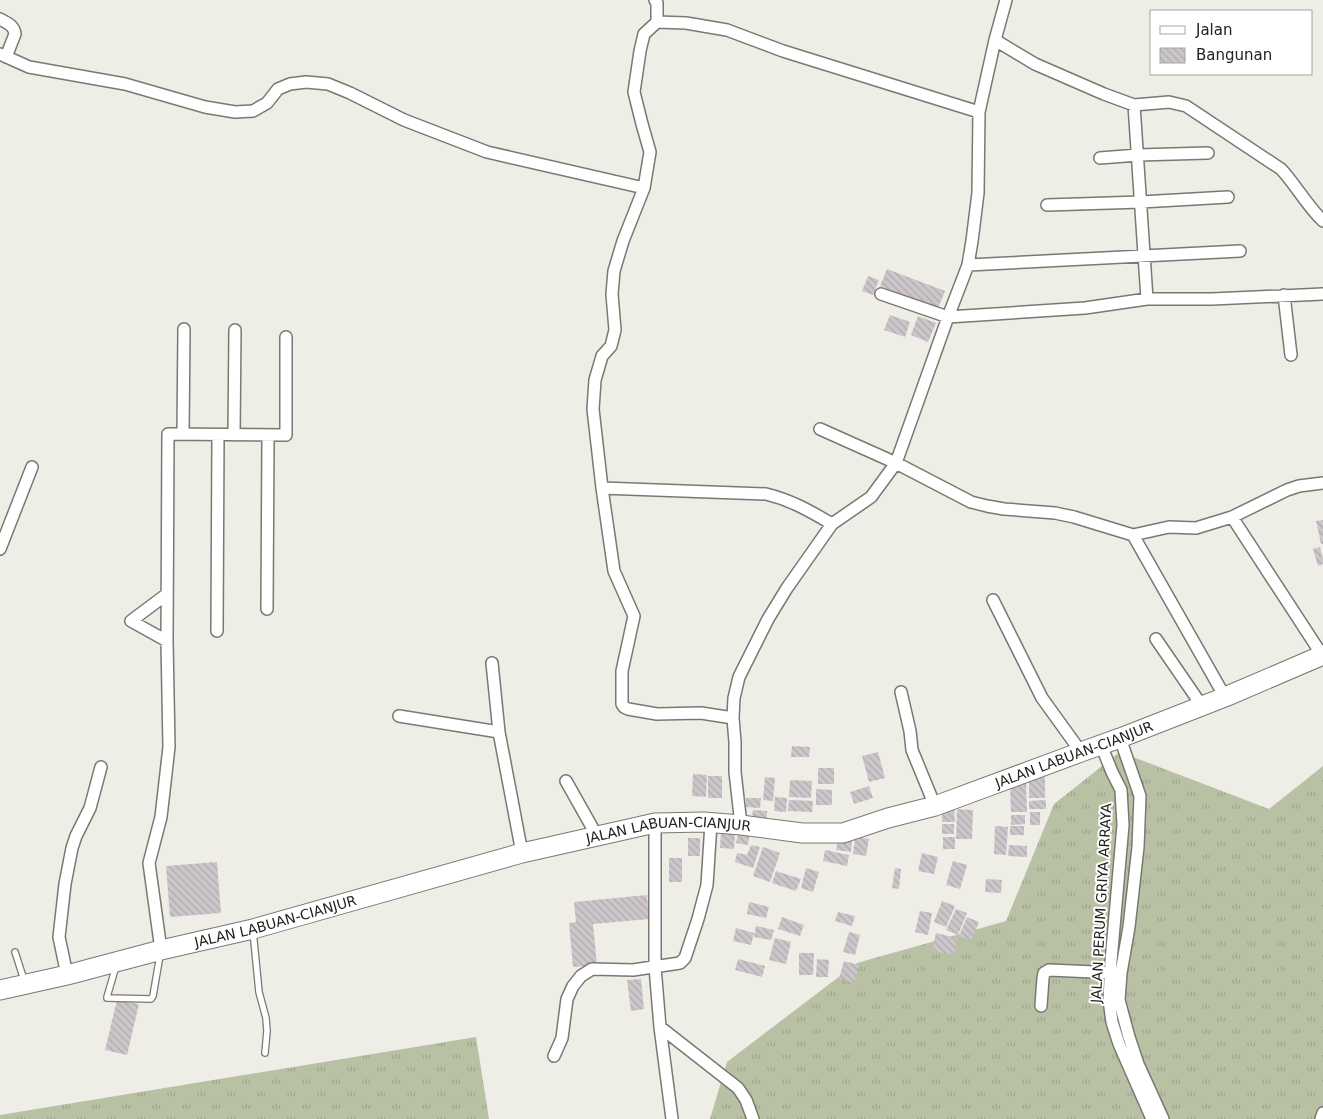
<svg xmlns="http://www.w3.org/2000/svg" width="1323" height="1119" font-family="'DejaVu Sans',sans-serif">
	<defs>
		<pattern id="grass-tufts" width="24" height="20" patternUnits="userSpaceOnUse" patternTransform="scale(1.25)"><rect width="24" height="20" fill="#b9c1a5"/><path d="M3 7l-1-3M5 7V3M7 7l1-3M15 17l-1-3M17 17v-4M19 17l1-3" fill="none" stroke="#9fa68e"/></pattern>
		<pattern id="building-back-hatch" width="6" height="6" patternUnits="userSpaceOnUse" patternTransform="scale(1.25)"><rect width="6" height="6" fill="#ccc6cb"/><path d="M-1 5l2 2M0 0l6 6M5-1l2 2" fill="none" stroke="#afaaae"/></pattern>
	</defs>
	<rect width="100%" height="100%" fill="#eeede6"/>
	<!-- grass -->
	<path fill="url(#grass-tufts)" d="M 1120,752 L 1269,809 L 1323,766 L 1323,1119 L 710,1119 L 727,1062 L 857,963 L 1006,921 L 1054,804 Z
		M 476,1037 L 489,1119 L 0,1119 L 0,1115 Z"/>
	<!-- building -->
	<path fill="url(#building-back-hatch)" d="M 887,269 L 945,291 L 938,308 L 880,286 Z
		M 868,276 L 879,280 L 873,295 L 862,291 Z
		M 890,315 L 910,322 L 905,337 L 884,330 Z
		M 918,316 L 936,323 L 928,342 L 911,335 Z
		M 1323,520 L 1323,544 L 1321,544 L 1316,521 Z
		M 1320,547 L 1323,559 L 1323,564 L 1318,566 L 1313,549 Z
		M 792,746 L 810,747 L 809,757 L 791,757 Z
		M 878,752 L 885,778 L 869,782 L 862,756 Z
		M 818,768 L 834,768 L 834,784 L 818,784 Z
		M 693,774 L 707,775 L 706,797 L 692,796 Z
		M 708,776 L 722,776 L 722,798 L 708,798 Z
		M 1029,776 L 1045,776 L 1045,798 L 1029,798 Z
		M 765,777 L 775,778 L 773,801 L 763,800 Z
		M 790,780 L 812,781 L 811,798 L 789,797 Z
		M 1010,783 L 1026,783 L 1027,812 L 1011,812 Z
		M 869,786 L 873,798 L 854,804 L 850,792 Z
		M 816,789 L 832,790 L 832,805 L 816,805 Z
		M 775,797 L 787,798 L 786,812 L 774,811 Z
		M 746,798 L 761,798 L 760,808 L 746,807 Z
		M 789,800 L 813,801 L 812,812 L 788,811 Z
		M 1046,800 L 1046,809 L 1029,809 L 1029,801 Z
		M 954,806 L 955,822 L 942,822 L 942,807 Z
		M 957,809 L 973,810 L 972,839 L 956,839 Z
		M 753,810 L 767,811 L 767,821 L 752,817 Z
		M 1030,812 L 1040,812 L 1040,825 L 1030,825 Z
		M 1011,815 L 1025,815 L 1025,824 L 1011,825 Z
		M 942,824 L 954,824 L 954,834 L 942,834 Z
		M 995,826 L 1008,827 L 1006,855 L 994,854 Z
		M 1010,826 L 1024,826 L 1024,835 L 1010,835 Z
		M 721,831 L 735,832 L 734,849 L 720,848 Z
		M 739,831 L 750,833 L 748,845 L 736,843 Z
		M 855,837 L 869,839 L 866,856 L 853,854 Z
		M 943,837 L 955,837 L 955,849 L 943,849 Z
		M 688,838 L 700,838 L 700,856 L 688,856 Z
		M 838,838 L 852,839 L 851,852 L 836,850 Z
		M 751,845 L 760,847 L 753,868 L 735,862 L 737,853 L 747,855 Z
		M 1009,845 L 1027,846 L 1027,857 L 1008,856 Z
		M 763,847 L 780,853 L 770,882 L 753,876 Z
		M 825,850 L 849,855 L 847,866 L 823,861 Z
		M 922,853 L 938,857 L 934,874 L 918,871 Z
		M 669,858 L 682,858 L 682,882 L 669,882 Z
		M 953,861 L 967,865 L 960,889 L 946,885 Z
		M 217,862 L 221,913 L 170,917 L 166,866 Z
		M 806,868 L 819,872 L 813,892 L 801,888 Z
		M 895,868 L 901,869 L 899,889 L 892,888 Z
		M 776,871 L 801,879 L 796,891 L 772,883 Z
		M 986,879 L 1002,880 L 1001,893 L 985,892 Z
		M 647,895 L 649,919 L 593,924 L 597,965 L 573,967 L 569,923 L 576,922 L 574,902 Z
		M 942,901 L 955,906 L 946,927 L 934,922 Z
		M 749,902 L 769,907 L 766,918 L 747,914 Z
		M 956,909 L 967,913 L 958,935 L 946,930 Z
		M 920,911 L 932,913 L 928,935 L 915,932 Z
		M 838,912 L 855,916 L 852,926 L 835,921 Z
		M 782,917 L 804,925 L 800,936 L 778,929 Z
		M 967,917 L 979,922 L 971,941 L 959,936 Z
		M 756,926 L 774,930 L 771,940 L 754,937 Z
		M 736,928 L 754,933 L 751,945 L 733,941 Z
		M 849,932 L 860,935 L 855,955 L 843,952 Z
		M 936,933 L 957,938 L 954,955 L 932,951 Z
		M 775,938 L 791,942 L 786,964 L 769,960 Z
		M 799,953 L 814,953 L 813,975 L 799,975 Z
		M 738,959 L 765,966 L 762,977 L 735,970 Z
		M 817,959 L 829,960 L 828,977 L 816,977 Z
		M 844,961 L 859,965 L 854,983 L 839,979 Z
		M 641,979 L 644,1009 L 631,1011 L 627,980 Z
		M 117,1000 L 139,1004 L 127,1055 L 105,1050 Z"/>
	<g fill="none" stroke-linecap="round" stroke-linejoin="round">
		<defs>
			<path id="service" d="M 253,931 L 259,992 L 266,1018 L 267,1031 L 265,1053
				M 15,952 L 25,983
				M 116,966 L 107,997 L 107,998 L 151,999 L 153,996 L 160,955"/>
			<path id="minor" d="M 655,0 L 657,3 L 657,22
				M 0,19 C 7,23 14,25 15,34 L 6,57
				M 995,40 L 1035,64 L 1104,94 L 1134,105 L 1169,102 L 1186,106 L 1281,169 C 1296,185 1307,206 1323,221
				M 0,54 L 29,67 L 125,84 L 205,107 L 235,112 L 253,111 L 267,103 L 278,89 L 290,84 L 306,82 L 328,84 L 350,93 L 404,120 L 487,152 L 644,188
				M 1134,105 L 1147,299
				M 1100,158 L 1138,155 L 1208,153
				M 1047,205 L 1141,202 L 1228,197
				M 968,265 L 1240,251
				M 881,294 L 948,317 L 1085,308 L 1147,299 L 1212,299 L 1323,294
				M 1284,295 L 1291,355
				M 820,429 L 896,463 L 971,502 L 987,506 L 1004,509 L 1055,513 L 1074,517 L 1133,535 L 1169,527 L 1196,528 L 1232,517 L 1287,490 L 1299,486 L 1323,483
				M 183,434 L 184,329
				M 234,435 L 235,330
				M 602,488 L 766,494 C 791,500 810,511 832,524
				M 1232,517 L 1322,655
				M 1133,535 L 1225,697
				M 0,549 L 32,467
				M 993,600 L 1042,698 L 1081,752
				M 267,609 L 268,435
				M 217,631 L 218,435
				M 1156,639 L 1202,706
				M 167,641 L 131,621 L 167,594
				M 492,663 L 499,732 L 522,853
				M 901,692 L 910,731 L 912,750 L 935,806
				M 399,716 L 499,732
				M 733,718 L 701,713 L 657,714 L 628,709 L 624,707 L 622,704 L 622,671 L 634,616 L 614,571 L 602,488 L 593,409 L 595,380 L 602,356 L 611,346 L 615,330 L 612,294 L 614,271 L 623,241 L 644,188 L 650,152 L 642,124 L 634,92 L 640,51 L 644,34 L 657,22 L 686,23 L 727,30 L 783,51 L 979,112 L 995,40 L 1006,0
				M 1120,738 L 1140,796 L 1138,847 L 1129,927 L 1121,973 L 1119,1000 L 1129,1037 L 1138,1064 L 1163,1119
				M 1101,745 L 1112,772 L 1121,790 L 1123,825 L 1111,961 L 1109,1000 L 1112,1022 L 1119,1044 L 1152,1119
				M 566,781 L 597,836
				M 655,823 L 655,967 L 660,1027 L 672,1119
				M 741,825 L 735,772 L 735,742 L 733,718 L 734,698 L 739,677 L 768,619 L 787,588 L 832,524 L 871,497 L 896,463 L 948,317 L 968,265 L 972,241 L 978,193 L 979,112
				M 161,950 L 149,863 L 161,817 L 169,747 L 167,641 L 168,434 L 286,435 L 286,337
				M 67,975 L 59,937 L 65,884 L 72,848 L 76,836 L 90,808 L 101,767
				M 1041,1006 L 1043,978 L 1044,973 L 1049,970 L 1117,973
				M 660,1027 L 738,1088 L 746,1100 L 753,1119
				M 554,1056 L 562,1038 L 567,999 L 573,986 L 581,976 L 592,969 L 633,970 L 680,963 L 685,958 L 698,919 L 707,885 L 711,823
				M 1321,1119 L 1323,1113"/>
			<g id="trunk">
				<path id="s1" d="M 0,990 L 67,975 L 161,950 L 253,929 L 522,853 L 655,823 L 704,822 L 741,825 L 802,833 L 843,833 L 888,818 L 935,806 L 1081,752 L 1120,738 L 1225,697 L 1323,655"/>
			</g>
		</defs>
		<!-- service casing -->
		<use href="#service" stroke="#797872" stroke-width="8"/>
		<!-- minor casing -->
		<use href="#minor" stroke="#797872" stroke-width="14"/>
		<!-- trunk casing -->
		<use href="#trunk" stroke="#797872" stroke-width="21"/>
		<!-- service -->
		<use href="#service" stroke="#fff" stroke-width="5.5"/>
		<!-- minor -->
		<use href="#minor" stroke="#fff" stroke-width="11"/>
		<!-- trunk -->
		<use href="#trunk" stroke="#fff" stroke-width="19"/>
	</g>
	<g text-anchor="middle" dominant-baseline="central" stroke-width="4" stroke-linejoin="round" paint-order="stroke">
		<!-- street labels -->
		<g font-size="14" fill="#21211e" stroke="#fff">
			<text stroke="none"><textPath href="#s1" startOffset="1109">JALAN LABUAN-CIANJUR</textPath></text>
			<text stroke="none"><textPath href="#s1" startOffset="689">JALAN LABUAN-CIANJUR</textPath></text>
			<text transform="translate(1101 903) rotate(-87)">JALAN PERUM GRIYA ARRAYA</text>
			<text stroke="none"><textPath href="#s1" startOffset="284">JALAN LABUAN-CIANJUR</textPath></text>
		</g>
	</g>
	<!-- legend -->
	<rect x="1150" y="10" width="162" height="65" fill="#ffffff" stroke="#a6a6a5"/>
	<rect x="1160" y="26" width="25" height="8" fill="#ffffff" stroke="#a6a6a5"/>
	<text x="1196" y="35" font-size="15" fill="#21211e">Jalan</text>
	<rect x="1160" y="48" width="25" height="15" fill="url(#building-back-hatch)" stroke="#a6a6a5"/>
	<text x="1196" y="60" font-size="15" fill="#21211e">Bangunan</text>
</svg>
